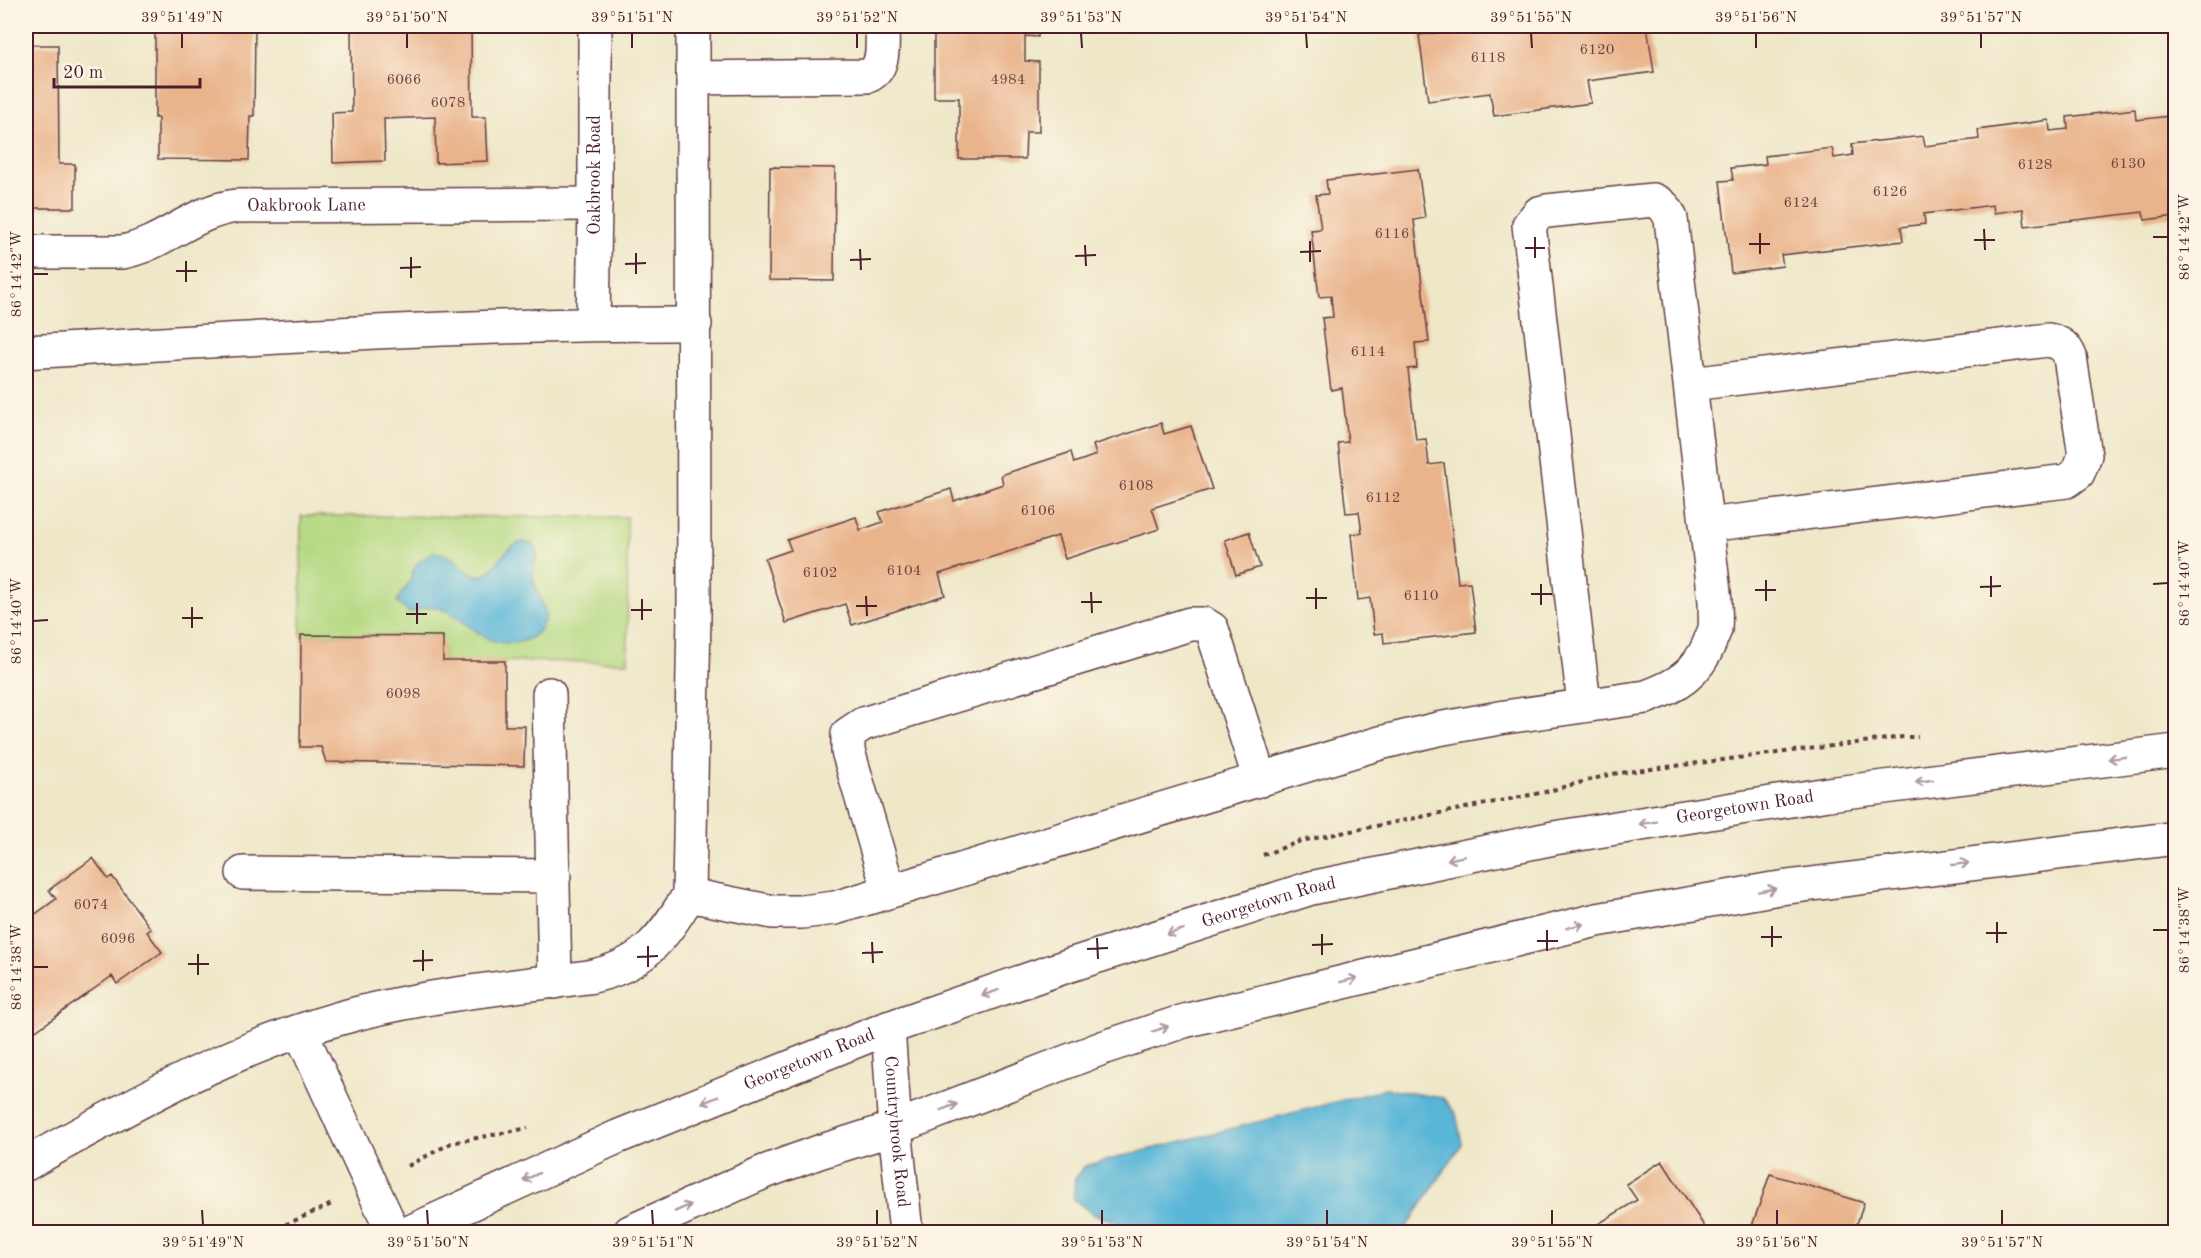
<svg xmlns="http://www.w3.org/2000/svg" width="2201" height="1258" font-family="'Old Standard TT',serif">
	<rect width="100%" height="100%" fill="#fcf5e5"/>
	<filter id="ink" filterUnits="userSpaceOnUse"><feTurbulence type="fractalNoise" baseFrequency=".0167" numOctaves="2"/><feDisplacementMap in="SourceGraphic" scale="12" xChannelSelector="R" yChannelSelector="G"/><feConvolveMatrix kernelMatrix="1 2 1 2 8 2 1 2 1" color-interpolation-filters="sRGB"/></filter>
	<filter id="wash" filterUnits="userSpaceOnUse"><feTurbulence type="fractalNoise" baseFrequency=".008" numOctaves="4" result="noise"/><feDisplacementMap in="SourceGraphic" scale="24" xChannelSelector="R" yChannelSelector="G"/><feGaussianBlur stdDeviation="1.35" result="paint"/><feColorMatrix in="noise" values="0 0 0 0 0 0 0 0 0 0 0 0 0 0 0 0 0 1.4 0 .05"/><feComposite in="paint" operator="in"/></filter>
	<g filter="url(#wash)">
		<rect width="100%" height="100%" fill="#eee7c8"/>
		<!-- green -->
		<path fill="#b5d982" stroke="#807c56" stroke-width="1.5" d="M 301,516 L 627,517 L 628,662 L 443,661 L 442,636 L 301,635 Z"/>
		<!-- water -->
		<path fill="#59b6d7" stroke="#526a81" stroke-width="1.5" d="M 522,542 C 548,544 532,563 533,577 C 535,595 554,610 540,629 C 537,633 532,638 526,640 C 482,657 461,606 431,607 C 423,607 416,611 409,613 L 397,602 C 400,590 413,585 412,572 L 419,562 L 434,552 C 440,553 447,554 452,558 C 463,565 476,586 491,570 C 501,560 508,545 522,542 Z
			M 1386,1089 L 1443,1098 L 1456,1114 L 1462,1144 L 1403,1232 L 1145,1232 L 1093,1214 L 1073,1199 L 1075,1178 L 1085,1166 Z"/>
		<g id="blocks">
			<!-- building -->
			<path fill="#e9b38b" d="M 155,26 L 255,26 L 254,116 L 250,116 L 249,160 L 158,159 L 158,118 L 155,118 Z
				M 351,26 L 471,26 L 472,117 L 486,117 L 488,161 L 436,163 L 435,117 L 384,119 L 385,161 L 333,163 L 332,113 L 352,112 Z
				M 934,26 L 1038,26 L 1038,37 L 1025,36 L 1025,61 L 1039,62 L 1039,132 L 1026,132 L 1025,159 L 959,159 L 959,98 L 934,98 Z
				M 1447,26 L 1647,26 L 1654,72 L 1587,81 L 1591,103 L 1494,116 L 1490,93 L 1428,101 L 1419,35 L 1448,31 Z
				M 26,45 L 58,45 L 59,164 L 75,164 L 75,208 L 26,208 Z
				M 2135,109 L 2136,120 L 2170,116 L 2171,125 L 2176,124 L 2176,216 L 2145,220 L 2143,212 L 2025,226 L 2023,209 L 1994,213 L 1993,205 L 1924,214 L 1925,224 L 1901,227 L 1903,241 L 1781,255 L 1783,266 L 1731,273 L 1720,181 L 1733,180 L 1731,168 L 1766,164 L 1765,156 L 1832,148 L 1834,158 L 1853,155 L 1852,144 L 1923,136 L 1925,146 L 1979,139 L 1978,130 L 2049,120 L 2050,131 L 2068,129 L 2067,117 Z
				M 770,167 L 835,168 L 834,281 L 769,280 Z
				M 1418,169 L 1425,218 L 1414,220 L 1429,342 L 1415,343 L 1417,368 L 1408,369 L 1416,440 L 1426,439 L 1429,465 L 1444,463 L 1458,583 L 1470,582 L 1476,632 L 1384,643 L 1383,633 L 1374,634 L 1370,598 L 1358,600 L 1351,534 L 1362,533 L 1359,512 L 1346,513 L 1338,443 L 1348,442 L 1342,388 L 1331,390 L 1322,318 L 1333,317 L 1331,296 L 1319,297 L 1311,230 L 1321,229 L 1316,195 L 1328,194 L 1326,180 Z
				M 1161,423 L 1164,434 L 1191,426 L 1212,489 L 1152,508 L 1159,529 L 1065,559 L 1058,536 L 939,574 L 945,595 L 852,625 L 845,604 L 786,623 L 765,559 L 791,550 L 787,540 L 856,517 L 860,530 L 883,522 L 879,512 L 951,489 L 954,501 L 1003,484 L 1001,475 L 1071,452 L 1074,463 L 1096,455 L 1093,445 Z
				M 1249,532 L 1260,567 L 1236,575 L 1225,540 Z
				M 301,635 L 443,636 L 443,661 L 505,661 L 505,726 L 525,726 L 524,766 L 326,762 L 321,747 L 300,747 Z
				M 93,858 L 108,879 L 112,876 L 151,929 L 147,932 L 162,952 L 117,984 L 112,976 L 26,1038 L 26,921 L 56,899 L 49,890 Z
				M 1662,1161 L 1708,1232 L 1599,1232 L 1595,1226 L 1637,1200 L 1626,1184 Z
				M 1770,1174 L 1864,1203 L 1854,1232 L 1750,1232 Z"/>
		</g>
	</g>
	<g filter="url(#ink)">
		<use href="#blocks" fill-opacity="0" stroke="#633d43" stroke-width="1.5"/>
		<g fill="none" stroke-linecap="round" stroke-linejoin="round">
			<defs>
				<g id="minor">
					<path d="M 693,26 L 693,78 L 868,76 C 886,68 882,43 882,26"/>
					<path id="s1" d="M 26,252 L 122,252 C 165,244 192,211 237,206 L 595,204"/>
					<path id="s2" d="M 593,323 L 595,204 L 595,26"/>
					<path d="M 26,352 C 248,339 471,323 695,324"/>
					<path d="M 1691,384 L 2048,340 C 2059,342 2066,346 2070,357 L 2085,455 L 2078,473 L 2067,481 L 1707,525"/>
					<path d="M 549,694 L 555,982"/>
					<path d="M 243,873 L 554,876"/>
					<path d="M 889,891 L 848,751 L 848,734 L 863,724 L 1190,624 L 1204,624 L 1212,629 L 1260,780"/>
					<path d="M 689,895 L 773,912 L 802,912 L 835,908 L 1380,743 L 1438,729 L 1505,717 L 1646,697 C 1677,686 1697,674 1710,642 C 1711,637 1714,633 1715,629 C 1716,620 1715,610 1715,601 L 1671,219 C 1667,209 1663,204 1653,200 L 1547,211 L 1539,213 L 1529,225 L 1584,705"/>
					<path id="s3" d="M 888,1028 L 895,1128 L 906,1232"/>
					<path d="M 300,1031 L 393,1232"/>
					<path d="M 26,1164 C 133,1104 240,1043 359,1013 C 434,994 511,987 588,977 C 642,967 662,939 689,895 L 694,613 L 693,78"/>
				</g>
				<g id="secondary">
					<path id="s4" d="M 410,1232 L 617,1137 L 888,1028 L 1070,965 L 1311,888 L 1554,838 L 1828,794 L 2176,751"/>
					<path d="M 630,1232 L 764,1172 L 819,1152 L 895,1128 L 1105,1047 L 1184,1021 L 1597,920 L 1773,889 L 2176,838"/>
				</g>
			</defs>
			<!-- minor casing -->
			<use href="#minor" stroke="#633d43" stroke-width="36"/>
			<!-- secondary casing -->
			<use href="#secondary" stroke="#633d43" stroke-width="36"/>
			<!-- path -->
			<path stroke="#633d43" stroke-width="4" stroke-dasharray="4.5 4.5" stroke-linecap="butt" d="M 1263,855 L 1301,841 L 1545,792 L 1612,774 L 1903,737 L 1918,737
				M 408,1166 L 451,1143 L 528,1128
				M 269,1232 L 334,1203"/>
			<!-- minor -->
			<use href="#minor" stroke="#fff" stroke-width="33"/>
			<!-- secondary -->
			<use href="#secondary" stroke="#fff" stroke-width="33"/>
		</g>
		<!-- one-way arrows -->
		<defs><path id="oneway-shaft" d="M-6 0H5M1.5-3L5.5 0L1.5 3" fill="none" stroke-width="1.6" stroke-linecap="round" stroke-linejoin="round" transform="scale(1.5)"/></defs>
		<g stroke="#ae9aa0">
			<use href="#oneway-shaft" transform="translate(2117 758) rotate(173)"/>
			<use href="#oneway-shaft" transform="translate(1924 781) rotate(172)"/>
			<use href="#oneway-shaft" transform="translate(1648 823) rotate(171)"/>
			<use href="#oneway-shaft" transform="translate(1456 858) rotate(168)"/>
			<use href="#oneway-shaft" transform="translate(1960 864) rotate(-7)"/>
			<use href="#oneway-shaft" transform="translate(1767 890) rotate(-10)"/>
			<use href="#oneway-shaft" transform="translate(1575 926) rotate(-14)"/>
			<use href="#oneway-shaft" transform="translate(1175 932) rotate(162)"/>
			<use href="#oneway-shaft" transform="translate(1349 980) rotate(-14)"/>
			<use href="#oneway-shaft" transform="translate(990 993) rotate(161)"/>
			<use href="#oneway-shaft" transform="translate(1160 1029) rotate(-18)"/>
			<use href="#oneway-shaft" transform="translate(710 1100) rotate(158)"/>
			<use href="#oneway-shaft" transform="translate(949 1107) rotate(-21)"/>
			<use href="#oneway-shaft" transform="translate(531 1177) rotate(155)"/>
			<use href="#oneway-shaft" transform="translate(683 1208) rotate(-24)"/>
		</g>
	</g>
	<!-- ticks -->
	<path fill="none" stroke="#4a1f2b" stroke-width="2" d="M 182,33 L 182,48M 407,33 L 407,48M 632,33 L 632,48M 857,33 L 857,48M 1081,33 L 1082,48M 1306,33 L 1307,48M 1531,33 L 1532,48M 1756,33 L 1756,48M 1981,33 L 1981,48M 1984,229 L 1985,250M 1760,233 L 1760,254M 1535,237 L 1535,258M 2153,237 L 2168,237M 1974,240 L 1995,240M 1310,241 L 1310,262M 1749,244 L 1770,244M 1085,245 L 1086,266M 1525,248 L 1545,248M 860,249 L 861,270M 1300,252 L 1321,251M 636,253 L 636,274M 1075,256 L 1096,255M 411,257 L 411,278M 850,260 L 871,259M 186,261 L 186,282M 625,264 L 646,263M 400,268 L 421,267M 176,271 L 197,271M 33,274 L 48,274M 1991,576 L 1991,597M 1766,580 L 1766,601M 1541,584 L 1541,605M 2153,584 L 2168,583M 1980,587 L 2001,586M 1316,588 L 1316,609M 1755,590 L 1776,590M 1091,592 L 1092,613M 1531,594 L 1552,594M 866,596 L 867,616M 1306,598 L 1327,598M 642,599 L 642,620M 1081,602 L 1102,602M 417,603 L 417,624M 856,606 L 877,606M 192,607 L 192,628M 631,610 L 652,610M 406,614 L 427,614M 182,618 L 203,618M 33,621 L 48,620M 1997,922 L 1997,943M 1772,926 L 1772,947M 1547,930 L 1547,951M 2153,930 L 2168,930M 1986,933 L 2007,933M 1322,934 L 1322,955M 1761,937 L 1782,937M 1097,938 L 1098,959M 1537,941 L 1558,941M 872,942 L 873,963M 1312,945 L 1333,944M 648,946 L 648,967M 1087,949 L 1108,948M 423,950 L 423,971M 862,953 L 883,952M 198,954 L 198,975M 637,957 L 658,956M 413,961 L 433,960M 188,964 L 209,964M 33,967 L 48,967M 202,1210 L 203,1225M 427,1210 L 428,1225M 652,1210 L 653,1225M 877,1210 L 877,1225M 1102,1210 L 1102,1225M 1327,1210 L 1327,1225M 1552,1210 L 1552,1225M 1777,1210 L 1777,1225M 2002,1210 L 2002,1225"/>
	<g text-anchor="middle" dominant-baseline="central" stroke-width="5" stroke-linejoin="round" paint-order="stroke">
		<!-- number labels -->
		<g font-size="15" fill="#724443">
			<text x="1597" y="50">6120</text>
			<text x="1488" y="58">6118</text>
			<text x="404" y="80">6066</text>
			<text x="1008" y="80">4984</text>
			<text x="448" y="103">6078</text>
			<text x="2128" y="164">6130</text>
			<text x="2035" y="165">6128</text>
			<text x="1890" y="192">6126</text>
			<text x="1801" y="203">6124</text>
			<text x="1392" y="234">6116</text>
			<text x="1368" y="352">6114</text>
			<text x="1136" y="486">6108</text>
			<text x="1383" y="498">6112</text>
			<text x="1038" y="511">6106</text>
			<text x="904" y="571">6104</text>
			<text x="820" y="573">6102</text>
			<text x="1421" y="596">6110</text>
			<text x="403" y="694">6098</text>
			<text x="91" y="905">6074</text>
			<text x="118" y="939">6096</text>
		</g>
		<!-- street labels -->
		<g font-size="18" fill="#4a1f2b" stroke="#fcf5e5">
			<text stroke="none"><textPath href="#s2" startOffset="148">Oakbrook Road</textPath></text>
			<text stroke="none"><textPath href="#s1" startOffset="290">Oakbrook Lane</textPath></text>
			<text stroke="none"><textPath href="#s4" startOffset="1407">Georgetown Road</textPath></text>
			<text stroke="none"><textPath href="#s4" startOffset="921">Georgetown Road</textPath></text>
			<text stroke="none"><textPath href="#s4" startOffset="435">Georgetown Road</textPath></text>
			<text stroke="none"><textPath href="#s3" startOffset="104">Countrybrook Road</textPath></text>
		</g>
	</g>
	<!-- margin -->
	<rect width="2201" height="1258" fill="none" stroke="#fcf5e5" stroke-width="66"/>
	<!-- scale -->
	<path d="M54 78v9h146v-9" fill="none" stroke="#4a1f2b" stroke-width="3"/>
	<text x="63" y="78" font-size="18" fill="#4a1f2b" stroke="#fcf5e5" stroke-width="4.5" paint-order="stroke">20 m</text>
	<rect x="33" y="33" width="2135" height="1192" fill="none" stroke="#4a1f2b" stroke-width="2"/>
	<g font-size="15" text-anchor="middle" fill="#4a1f2b">
		<text x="182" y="22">39°51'49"N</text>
		<text x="407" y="22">39°51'50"N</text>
		<text x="632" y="22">39°51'51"N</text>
		<text x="857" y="22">39°51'52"N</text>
		<text x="1081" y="22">39°51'53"N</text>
		<text x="1306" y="22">39°51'54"N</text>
		<text x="1531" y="22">39°51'55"N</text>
		<text x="1756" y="22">39°51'56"N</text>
		<text x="1981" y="22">39°51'57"N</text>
		<text transform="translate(2184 237) rotate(-90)" y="5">86°14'42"W</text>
		<text transform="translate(16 274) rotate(-90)" y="5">86°14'42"W</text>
		<text transform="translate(2184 583) rotate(-90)" y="5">86°14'40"W</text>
		<text transform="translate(16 621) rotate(-90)" y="5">86°14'40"W</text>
		<text transform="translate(2184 930) rotate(-90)" y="5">86°14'38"W</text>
		<text transform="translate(16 967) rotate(-90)" y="5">86°14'38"W</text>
		<text x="203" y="1247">39°51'49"N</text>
		<text x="428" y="1247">39°51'50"N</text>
		<text x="653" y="1247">39°51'51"N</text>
		<text x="877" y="1247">39°51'52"N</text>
		<text x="1102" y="1247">39°51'53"N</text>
		<text x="1327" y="1247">39°51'54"N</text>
		<text x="1552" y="1247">39°51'55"N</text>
		<text x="1777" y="1247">39°51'56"N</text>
		<text x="2002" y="1247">39°51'57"N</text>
	</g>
</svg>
